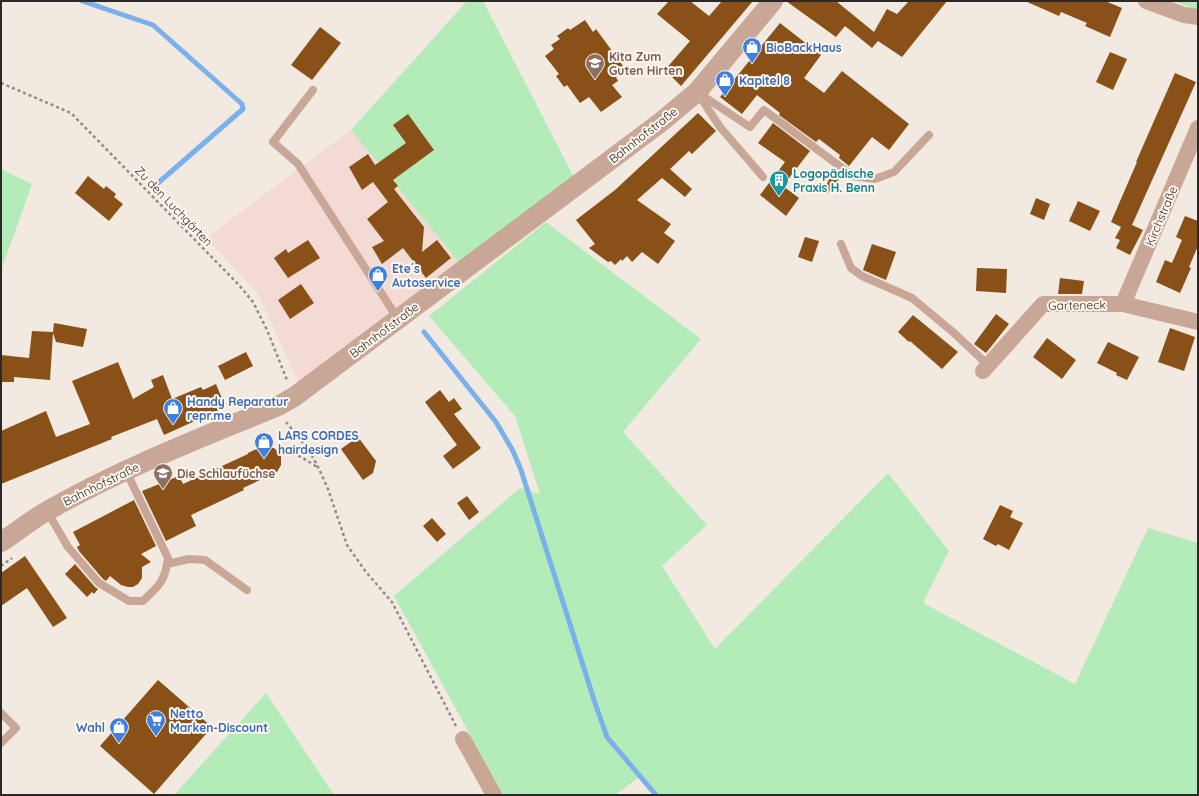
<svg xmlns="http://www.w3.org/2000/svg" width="1199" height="796" font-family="Quicksand,sans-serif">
	<rect width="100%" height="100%" fill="#f2e9e0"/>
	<!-- commercial -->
	<path fill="#f4dad4" d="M 351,130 L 462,266 L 299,383 L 258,294 L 206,238 Z"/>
	<!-- green -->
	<path fill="#b4ecb9" d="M 467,1 L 483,1 L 576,181 L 462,266 L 351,130 Z
		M 1175,1 L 1198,1 L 1198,11 Z
		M 1,169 L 32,184 L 1,271 Z
		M 546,222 L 701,339 L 623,432 L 707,525 L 662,566 L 715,649 L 888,473 L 949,551 L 923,603 L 1075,684 L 1148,528 L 1198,543 L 1198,795 L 659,795 L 639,777 L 615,795 L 503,795 L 394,596 L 520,488 L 540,494 L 515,416 L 429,316 Z
		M 266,693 L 334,795 L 174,795 Z"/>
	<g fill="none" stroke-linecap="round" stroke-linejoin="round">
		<!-- stream -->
		<path stroke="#7bb1ea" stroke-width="5" d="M 82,1 L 153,25 L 242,104 L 243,109 L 158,183
			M 424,332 L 496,422 L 513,451 L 521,470 L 595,703 L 607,737 L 656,795"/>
	</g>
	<!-- building -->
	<path fill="#895117" d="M 669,1 L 690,1 L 709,16 L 722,1 L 753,1 L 681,86 L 665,70 L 690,41 L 657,14 Z
		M 786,1 L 836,1 L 874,32 L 887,9 L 897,14 L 909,1 L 947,1 L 902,57 L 878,41 L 872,48 L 845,26 L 836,37 Z
		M 1025,1 L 1105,1 L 1122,8 L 1110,37 L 1085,26 L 1087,23 L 1061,12 L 1059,16 Z
		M 585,20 L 593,32 L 596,29 L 626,70 L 616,77 L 618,81 L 612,85 L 622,97 L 601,112 L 589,97 L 580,103 L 567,85 L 564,87 L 556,76 L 559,74 L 545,56 L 554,49 L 551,45 L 560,39 L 557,36 L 568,28 L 570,30 Z
		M 780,23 L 821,55 L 804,78 L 824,93 L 842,71 L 909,124 L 889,150 L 872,137 L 849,166 L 839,158 L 840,155 L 819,139 L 816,142 L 779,115 L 780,113 L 757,95 L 742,114 L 720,97 Z
		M 320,27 L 341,43 L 312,80 L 291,65 Z
		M 1110,52 L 1127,59 L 1113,90 L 1096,82 Z
		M 1175,73 L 1196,82 L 1132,225 L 1143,230 L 1130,255 L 1116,248 L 1120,240 L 1115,238 L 1121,227 L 1111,222 L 1137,162 L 1136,162 Z
		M 698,113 L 716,131 L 692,154 L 689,151 L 670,169 L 692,189 L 685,197 L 662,178 L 637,200 L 671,224 L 664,233 L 675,241 L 658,264 L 642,252 L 632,262 L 627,256 L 622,261 L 621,259 L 615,265 L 611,261 L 608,262 L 589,248 L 595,244 L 576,220 L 615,190 Z
		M 408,114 L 434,150 L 393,180 L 398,186 L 394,189 L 424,227 L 422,252 L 437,240 L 451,258 L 426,278 L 403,248 L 382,264 L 372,247 L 384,241 L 367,219 L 388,202 L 373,182 L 362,190 L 349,167 L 368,154 L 375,165 L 406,143 L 393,125 Z
		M 773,123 L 810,151 L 783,186 L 799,198 L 786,216 L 760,195 L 785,162 L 758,143 Z
		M 834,169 L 842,175 L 828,193 L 824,190 Z
		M 88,176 L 104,189 L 106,186 L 116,194 L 114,197 L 123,204 L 109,221 L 75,193 Z
		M 1036,198 L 1050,204 L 1044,220 L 1030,214 Z
		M 1078,201 L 1100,211 L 1090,231 L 1069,221 Z
		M 1185,216 L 1198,221 L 1198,246 L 1189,267 L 1191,268 L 1180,293 L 1156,282 L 1165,260 L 1172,263 L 1182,240 L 1176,237 Z
		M 805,237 L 819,241 L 812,262 L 798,257 Z
		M 308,240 L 320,258 L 288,278 L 274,258 L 286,249 L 288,253 Z
		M 872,244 L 896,252 L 886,280 L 863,270 Z
		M 977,268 L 1007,269 L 1006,293 L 976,291 Z
		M 1060,278 L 1084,281 L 1082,294 L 1058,294 Z
		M 301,284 L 314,303 L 290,319 L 278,300 Z
		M 996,314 L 1009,324 L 986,353 L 974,344 Z
		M 913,315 L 958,352 L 942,369 L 910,341 L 909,342 L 898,332 Z
		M 54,323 L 87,329 L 83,347 L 56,342 L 53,333 L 50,380 L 14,377 L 14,382 L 1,382 L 1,355 L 29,358 L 32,331 L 53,332 Z
		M 1170,328 L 1195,337 L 1184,371 L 1158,362 Z
		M 1047,338 L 1076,360 L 1062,379 L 1033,357 Z
		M 1108,342 L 1139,357 L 1127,380 L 1116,375 L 1117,373 L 1097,363 Z
		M 246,352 L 253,366 L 225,380 L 218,366 Z
		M 118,362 L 133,399 L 154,387 L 151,380 L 163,375 L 172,399 L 201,387 L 203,390 L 216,384 L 223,401 L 216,404 L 219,410 L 164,435 L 157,419 L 111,437 L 112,439 L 1,484 L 1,431 L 46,411 L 56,437 L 90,424 L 72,381 Z
		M 440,390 L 449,402 L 454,398 L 462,409 L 454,414 L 481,448 L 453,469 L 443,456 L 457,445 L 425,402 Z
		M 358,437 L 376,461 L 373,473 L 363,480 L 341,449 Z
		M 265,447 L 274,448 L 278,452 L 281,456 L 281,465 L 277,472 L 243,488 L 244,490 L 191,515 L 196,526 L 166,541 L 142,491 L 179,476 L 183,484 L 248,454 L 248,453 L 254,450 Z
		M 467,496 L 479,512 L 469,520 L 457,503 Z
		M 134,500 L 156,546 L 141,554 L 151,562 L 142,567 L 142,578 L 138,584 L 133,587 L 128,587 L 121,585 L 110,576 L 106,581 L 103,579 L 79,551 L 77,547 L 80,545 L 73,532 Z
		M 1000,505 L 1013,511 L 1010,517 L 1023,523 L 1009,550 L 998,544 L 996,546 L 983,539 Z
		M 432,518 L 446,534 L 437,542 L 423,526 Z
		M 25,556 L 67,618 L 53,627 L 27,588 L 1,606 L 1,573 Z
		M 75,564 L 95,587 L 98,589 L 94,594 L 92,592 L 87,597 L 65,574 Z
		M 158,680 L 212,727 L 154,794 L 100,746 Z"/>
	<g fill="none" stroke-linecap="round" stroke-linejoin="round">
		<!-- path -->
		<path stroke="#928c86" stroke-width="2.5" stroke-dasharray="3 3" stroke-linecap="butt" d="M 1,83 L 71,113 L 239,285 L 253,302 L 267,330 L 287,380
			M 286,422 L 309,450 L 319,469 L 328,489 L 347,545 L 366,572 L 392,602 L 456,726
			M 282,448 C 295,453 305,459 317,467
			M 1,566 L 12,558"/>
		<!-- service -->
		<path stroke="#c9a797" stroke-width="8" d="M 313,90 L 273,142 L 298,164 L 398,319
			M 763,177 L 720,127 L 697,92 L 750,127 L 764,110 L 853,176 L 875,179 L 894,172 L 929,135
			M 841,244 L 851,268 L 862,276 L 912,298 L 954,333 L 988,365
			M 47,511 L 68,547 L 99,583 L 129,601 L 143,601 C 159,585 165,582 168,558 L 126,471
			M 167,564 L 189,559 L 205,560 L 247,590
			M 1,713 L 16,728 L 1,743"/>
		<!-- minor -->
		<path stroke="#c9a797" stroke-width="16" d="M 1146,1 L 1184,15 L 1198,17
			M 1123,304 L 1198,128
			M 983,371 L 1043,304 L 1123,304 L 1198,322
			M 463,739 L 494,795"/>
		<!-- tertiary -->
		<path stroke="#c9a797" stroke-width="20" d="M 1,542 C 17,532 32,519 49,510 C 122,468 201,438 278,406 L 294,397 L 661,122 L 697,92 L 773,1"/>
	</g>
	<!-- icons -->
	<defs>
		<symbol id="shop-pin" viewBox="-11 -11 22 30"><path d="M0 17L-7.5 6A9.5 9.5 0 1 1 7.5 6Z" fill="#3f7fe0" stroke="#fff6ed"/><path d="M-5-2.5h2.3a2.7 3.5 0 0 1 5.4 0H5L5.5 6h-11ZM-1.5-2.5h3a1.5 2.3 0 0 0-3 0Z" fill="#fff"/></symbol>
		<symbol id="school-pin" viewBox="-11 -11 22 30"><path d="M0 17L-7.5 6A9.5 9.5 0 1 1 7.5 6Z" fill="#8d6e63" stroke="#fff6ed"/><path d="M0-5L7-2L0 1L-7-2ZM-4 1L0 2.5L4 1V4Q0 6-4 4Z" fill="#fff"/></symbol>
		<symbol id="building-pin" viewBox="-11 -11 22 30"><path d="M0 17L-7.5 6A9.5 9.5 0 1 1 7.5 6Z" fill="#0f9aa8" stroke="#fff6ed"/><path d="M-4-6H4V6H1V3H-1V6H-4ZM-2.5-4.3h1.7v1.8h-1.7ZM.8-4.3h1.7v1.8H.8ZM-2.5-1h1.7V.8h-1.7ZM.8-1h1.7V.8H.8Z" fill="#fff"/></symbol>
		<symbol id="supermarket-pin" viewBox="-11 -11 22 30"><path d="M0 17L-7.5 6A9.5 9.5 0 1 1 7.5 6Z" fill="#3f7fe0" stroke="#fff6ed"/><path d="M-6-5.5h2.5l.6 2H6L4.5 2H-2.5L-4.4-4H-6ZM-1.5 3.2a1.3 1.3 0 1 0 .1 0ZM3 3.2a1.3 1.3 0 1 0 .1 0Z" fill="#fff"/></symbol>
	</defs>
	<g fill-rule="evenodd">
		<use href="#shop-pin" x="741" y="36" width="22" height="30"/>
		<use href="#school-pin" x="584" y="52" width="22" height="30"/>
		<use href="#shop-pin" x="714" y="69" width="22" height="30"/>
		<use href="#building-pin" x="768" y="169" width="22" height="30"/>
		<use href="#shop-pin" x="367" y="264" width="22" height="30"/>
		<use href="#shop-pin" x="162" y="397" width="22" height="30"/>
		<use href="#shop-pin" x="253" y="431" width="22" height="30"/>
		<use href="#school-pin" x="152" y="462" width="22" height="30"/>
		<use href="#supermarket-pin" x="145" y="709" width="22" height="30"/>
		<use href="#shop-pin" x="108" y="716" width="22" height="30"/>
	</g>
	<g text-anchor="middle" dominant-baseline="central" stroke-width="4" stroke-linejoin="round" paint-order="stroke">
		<!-- shop labels -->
		<g font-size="12" font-weight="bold" fill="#366cbe" stroke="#fff6ed" text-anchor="start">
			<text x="766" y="47">BioBackHaus</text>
			<text x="739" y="80">Kapitel 8</text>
			<text x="392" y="268">Ete´s<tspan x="392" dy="14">Autoservice</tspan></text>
			<text x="187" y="401">Handy Reparatur<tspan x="187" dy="14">repr.me</tspan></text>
			<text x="278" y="435">LARS CORDES<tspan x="278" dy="14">hairdesign</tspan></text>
			<text x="170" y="713">Netto<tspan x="170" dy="14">Marken-Discount</tspan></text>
			<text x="105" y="727" text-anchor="end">Wahl</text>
		</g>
		<!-- education labels -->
		<g font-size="12" font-weight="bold" fill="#785e54" stroke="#fff6ed" text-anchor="start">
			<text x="609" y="56">Kita Zum<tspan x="609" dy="14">Guten Hirten</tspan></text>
			<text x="177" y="473">Die Schlaufüchse</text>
		</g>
		<!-- street labels -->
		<g font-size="12" fill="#2b2825" stroke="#fff6ed">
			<text transform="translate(643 135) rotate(-38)">Bahnhofstraße</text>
			<text transform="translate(174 206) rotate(46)">Zu den Luchgärten</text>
			<text transform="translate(1161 216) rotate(-67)">Kirchstraße</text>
			<text transform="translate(1077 305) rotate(-1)">Garteneck</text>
			<text transform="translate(384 330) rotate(-37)">Bahnhofstraße</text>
			<text transform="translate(101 484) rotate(-26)">Bahnhofstraße</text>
		</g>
		<!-- culture labels -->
		<g font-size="12" font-weight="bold" fill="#0d838f" stroke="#fff6ed" text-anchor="start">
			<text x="793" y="173">Logopädische<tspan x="793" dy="14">Praxis H. Benn</tspan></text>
		</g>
	</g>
	<!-- border -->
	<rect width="1199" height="796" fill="none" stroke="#2b2825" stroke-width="4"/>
</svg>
